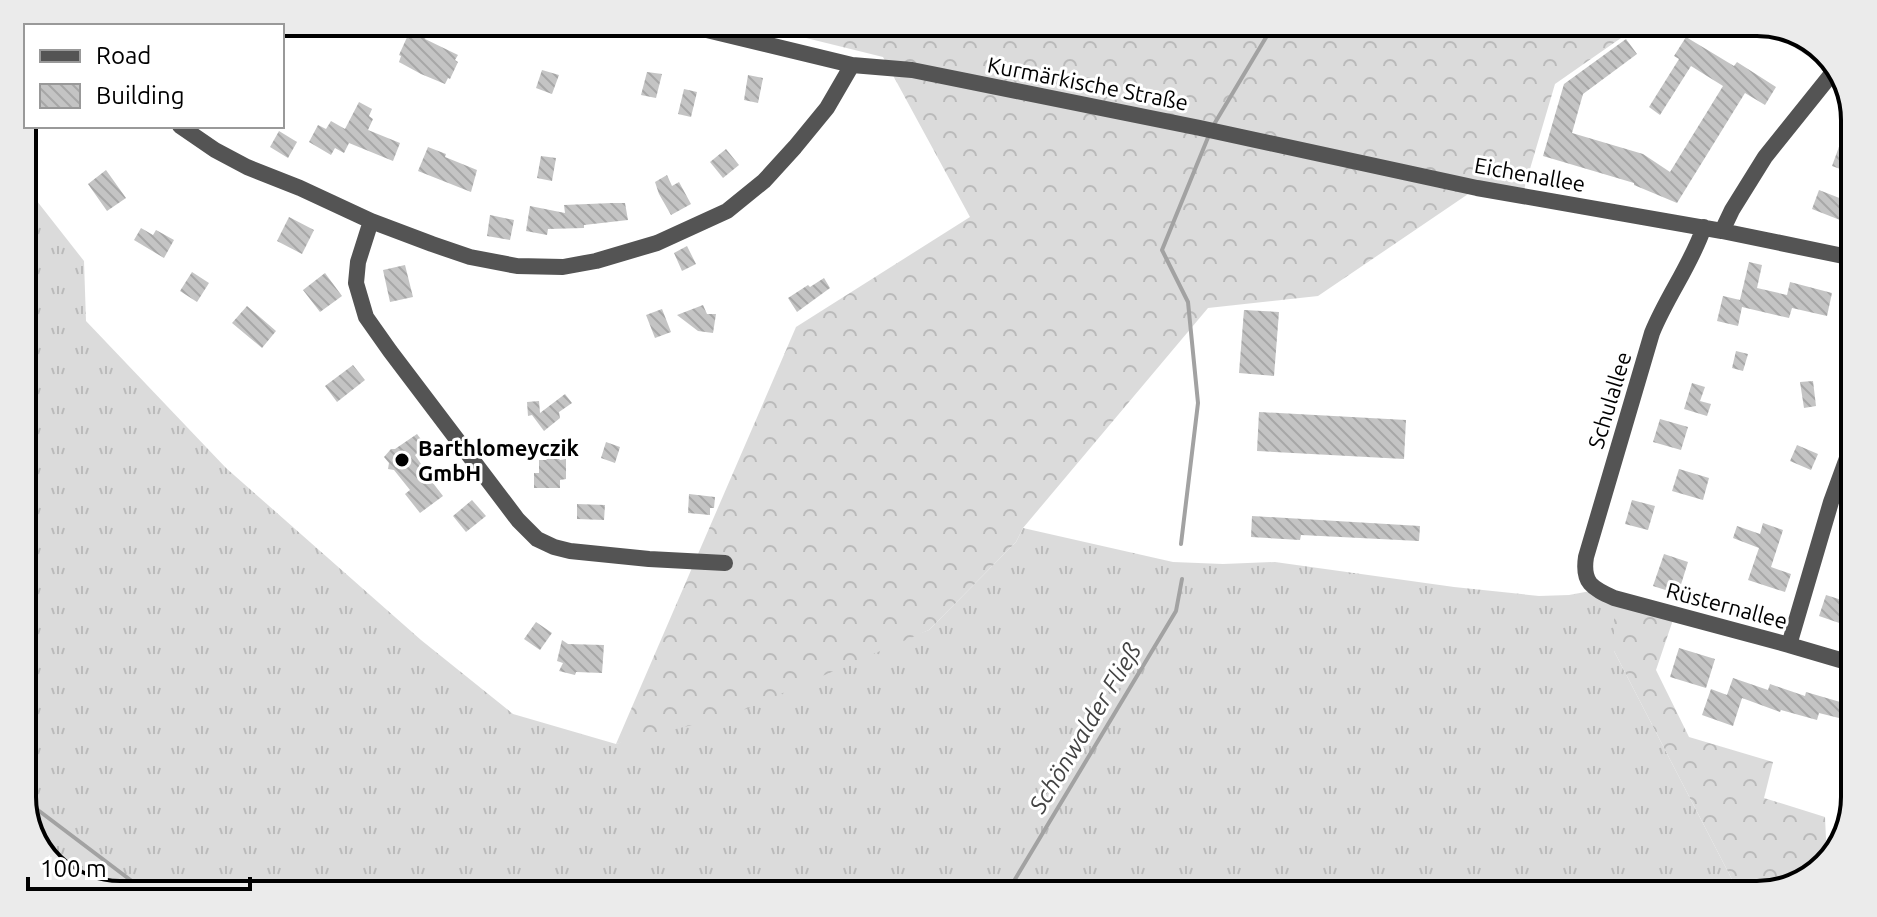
<svg xmlns="http://www.w3.org/2000/svg" width="1877" height="917" font-family="Ubuntu,sans-serif">
	<defs>
		<pattern id="grass-tufts" width="24" height="20" patternUnits="userSpaceOnUse" patternTransform="scale(2)"><rect width="24" height="20" fill="#dbdbdb"/><path d="M3 7l-1-3M5 7V3M7 7l1-3M15 17l-1-3M17 17v-4M19 17l1-3" fill="none" stroke="#bababa"/></pattern>
		<pattern id="forest-crowns" width="20" height="18" patternUnits="userSpaceOnUse" patternTransform="scale(2)"><rect width="20" height="18" fill="#dbdbdb"/><path d="M2 6a3 3 0 1 1 6 0M12 15a3 3 0 1 1 6 0" fill="none" stroke="#bababa"/></pattern>
		<pattern id="building-back-hatch" width="6" height="6" patternUnits="userSpaceOnUse" patternTransform="scale(2)"><rect width="6" height="6" fill="#c4c4c4"/><path d="M-1 5l2 2M0 0l6 6M5-1l2 2" fill="none" stroke="#a7a7a7"/></pattern>
	</defs>
	<rect width="100%" height="100%" fill="#fff"/>
	<!-- grass -->
	<path fill="url(#grass-tufts)" d="M 22,182 L 84,261 L 86,321 L 226,468 L 421,640 L 513,714 L 616,744 L 929,630 L 1016,542 L 1023,528 L 1173,562 L 1223,564 L 1275,562 L 1454,587 L 1539,596 L 1569,595 L 1596,590 L 1614,598 L 1614,651 L 1740,895 L 77,885 L 39,852 L 22,803 Z"/>
	<!-- forest -->
	<path fill="url(#forest-crowns)" d="M 800,26 L 1631,31 L 1555,84 L 1522,196 L 1477,188 L 1318,296 L 1208,308 L 1023,528 L 1016,542 L 929,630 L 732,715 L 616,744 L 796,327 L 970,217 L 883,57 L 798,36 Z
		M 1770,32 L 1800,32 L 1838,66 L 1838,67 L 1822,65 Z
		M 1614,598 L 1675,614 L 1656,670 L 1689,737 L 1773,762 L 1764,798 L 1825,817 L 1827,861 L 1811,879 L 1757,895 L 1740,895 L 1614,651 Z"/>
	<g fill="none" stroke-linecap="round" stroke-linejoin="round">
		<!-- stream -->
		<path stroke="#a2a2a2" stroke-width="4" d="M 1213,126 L 1271,29
			M 1181,544 L 1198,403 L 1188,302 L 1162,250 L 1209,135
			M 22,798 L 137,885
			M 1008,891 L 1176,611 L 1182,579"/>
	</g>
	<!-- building -->
	<path fill="url(#building-back-hatch)" d="M 413,24 L 432,24 L 425,39 L 458,55 L 455,60 L 458,62 L 450,79 L 448,78 L 445,84 L 421,74 L 399,62 L 401,56 L 399,55 Z
		M 1686,37 L 1734,66 L 1737,62 L 1776,87 L 1765,105 L 1745,93 L 1677,203 L 1634,185 L 1634,183 L 1543,156 L 1564,84 L 1626,39 L 1637,54 L 1583,94 L 1572,133 L 1643,154 L 1670,172 L 1723,86 L 1691,66 L 1660,115 L 1649,107 L 1679,59 L 1674,56 Z
		M 542,70 L 559,75 L 552,94 L 536,88 Z
		M 647,72 L 662,74 L 656,98 L 641,95 Z
		M 748,75 L 763,78 L 758,103 L 744,100 Z
		M 684,89 L 697,92 L 691,117 L 678,114 Z
		M 359,102 L 372,109 L 369,116 L 373,119 L 368,130 L 400,143 L 393,161 L 349,143 L 344,153 L 335,148 L 331,155 L 309,142 L 318,125 L 326,129 L 331,121 L 345,129 Z
		M 279,131 L 297,142 L 288,158 L 270,147 Z
		M 1840,144 L 1854,149 L 1854,174 L 1832,166 Z
		M 428,147 L 446,154 L 445,157 L 477,170 L 471,192 L 418,171 Z
		M 726,149 L 739,165 L 723,178 L 710,162 Z
		M 541,156 L 556,158 L 552,181 L 537,178 Z
		M 106,170 L 126,198 L 107,211 L 88,184 Z
		M 667,175 L 672,186 L 679,182 L 691,204 L 671,215 L 659,194 L 655,182 Z
		M 1819,190 L 1847,201 L 1840,220 L 1812,209 Z
		M 612,203 L 625,203 L 628,220 L 584,225 L 584,228 L 548,229 L 547,235 L 526,231 L 530,206 L 565,213 L 564,205 Z
		M 490,215 L 514,220 L 510,240 L 487,236 Z
		M 289,217 L 314,230 L 302,254 L 277,241 Z
		M 141,228 L 153,235 L 156,230 L 174,240 L 164,258 L 134,240 Z
		M 687,246 L 696,264 L 682,271 L 674,253 Z
		M 1749,262 L 1762,265 L 1757,288 L 1787,295 L 1790,282 L 1832,293 L 1827,316 L 1792,308 L 1789,318 L 1742,307 L 1738,326 L 1717,321 L 1723,296 L 1740,300 Z
		M 405,265 L 413,297 L 390,302 L 383,270 Z
		M 192,272 L 209,283 L 197,302 L 180,291 Z
		M 325,273 L 342,296 L 320,312 L 303,290 Z
		M 824,278 L 830,288 L 797,312 L 788,298 L 808,285 L 810,287 Z
		M 703,305 L 707,314 L 716,314 L 713,333 L 698,331 L 677,315 Z
		M 247,306 L 276,331 L 262,348 L 232,323 Z
		M 662,309 L 671,332 L 655,338 L 646,315 Z
		M 1244,310 L 1279,312 L 1274,376 L 1239,373 Z
		M 1736,351 L 1748,354 L 1743,371 L 1732,368 Z
		M 353,365 L 365,380 L 337,402 L 325,386 Z
		M 1813,381 L 1816,406 L 1804,408 L 1800,382 Z
		M 1692,383 L 1705,387 L 1700,401 L 1711,404 L 1707,416 L 1684,409 Z
		M 565,394 L 572,403 L 559,412 L 560,418 L 544,431 L 532,415 L 528,416 L 527,402 L 539,401 L 540,413 Z
		M 1259,412 L 1406,420 L 1404,459 L 1257,451 Z
		M 1660,419 L 1688,427 L 1681,450 L 1653,442 Z
		M 417,434 L 426,446 L 415,455 L 421,464 L 419,465 L 443,496 L 420,513 L 405,494 L 410,490 L 394,470 L 388,469 L 389,463 L 384,457 L 391,449 L 395,449 Z
		M 606,442 L 620,447 L 615,463 L 601,458 Z
		M 1797,445 L 1818,454 L 1811,470 L 1790,461 Z
		M 552,454 L 557,456 L 560,460 L 566,459 L 566,479 L 560,480 L 560,488 L 534,488 L 534,473 L 539,473 L 539,460 L 546,460 Z
		M 1679,469 L 1709,478 L 1703,500 L 1672,491 Z
		M 689,494 L 715,497 L 714,508 L 710,508 L 710,515 L 688,513 Z
		M 472,500 L 486,516 L 466,532 L 453,516 Z
		M 1632,500 L 1655,506 L 1648,530 L 1625,524 Z
		M 577,504 L 605,505 L 604,520 L 577,519 Z
		M 1252,516 L 1420,526 L 1419,541 L 1301,535 L 1300,540 L 1251,537 Z
		M 1763,523 L 1783,530 L 1771,567 L 1791,574 L 1785,592 L 1748,580 L 1759,548 L 1733,538 L 1737,526 L 1760,534 Z
		M 1664,554 L 1688,562 L 1678,594 L 1653,586 Z
		M 1826,595 L 1848,602 L 1848,626 L 1819,616 Z
		M 536,622 L 552,633 L 540,650 L 524,639 Z
		M 562,640 L 568,644 L 604,645 L 602,673 L 576,672 L 575,675 L 559,671 L 563,663 L 557,661 Z
		M 1679,648 L 1715,659 L 1706,688 L 1670,677 Z
		M 1733,678 L 1768,690 L 1770,684 L 1805,696 L 1806,692 L 1847,704 L 1847,720 L 1819,713 L 1817,720 L 1781,710 L 1780,712 L 1742,698 L 1733,726 L 1702,715 L 1711,689 L 1727,695 Z"/>
	<g fill="none" stroke-linecap="round" stroke-linejoin="round">
		<!-- minor -->
		<path stroke="#545454" stroke-width="16" d="M 686,25 L 852,65 L 912,70 L 1200,128 L 1477,188 L 1722,231 L 1853,258
			M 180,126 L 215,150 L 247,167 L 300,188 L 371,221 L 432,244 L 470,257 L 517,266 L 563,267 L 596,261 L 657,243 L 727,211 L 764,181 L 795,147 L 827,108 L 852,65
			M 371,221 L 358,262 L 356,283 L 366,317 L 390,351 L 518,520 L 537,539 L 554,547 L 570,551 L 649,559 L 725,563
			M 1704,227 C 1691,265 1667,296 1652,333 L 1586,557 C 1582,583 1592,588 1614,598 L 1789,645 L 1847,662
			M 1722,231 L 1732,210 L 1765,157 L 1838,66
			M 1789,645 L 1831,502 L 1850,450"/>
	</g>
	<!-- markers -->
	<circle fill="#000" stroke="#fff" stroke-width="3" cx="402" cy="460" r="8"/>
	<g text-anchor="middle" dominant-baseline="central" stroke-width="6" stroke-linejoin="round" paint-order="stroke">
		<!-- street labels -->
		<g font-size="22" fill="#000" stroke="#fff">
			<text transform="translate(1088 83) rotate(11)">Kurmärkische Straße</text>
			<text transform="translate(1530 174) rotate(10)">Eichenallee</text>
			<text transform="translate(1609 400) rotate(-73)">Schulallee</text>
			<text transform="translate(1727 605) rotate(15)">Rüsternallee</text>
		</g>
		<!-- poi labels -->
		<g font-size="22" font-weight="bold" fill="#000" stroke="#fff" text-anchor="start">
			<text x="418" y="447">Barthlomeyczik<tspan x="418" dy="25">GmbH</tspan></text>
		</g>
		<!-- water labels -->
		<g font-size="24" font-style="italic" fill="#434343" stroke="#fff">
			<text transform="translate(1085 728) rotate(-59)">Schönwalder Fließ</text>
		</g>
	</g>
	<!-- crop -->
	<path d="M0 0H1877V917H0ZM120 36H1757A84 84 0 0 1 1841 120V797A84 84 0 0 1 1757 881H120A84 84 0 0 1 36 797V120A84 84 0 0 1 120 36Z" fill="#ebebeb" fill-rule="evenodd"/>
	<path fill="none" stroke="#000" stroke-width="4" d="M120 36H1757A84 84 0 0 1 1841 120V797A84 84 0 0 1 1757 881H120A84 84 0 0 1 36 797V120A84 84 0 0 1 120 36Z"/>
	<!-- legend -->
	<rect x="24" y="24" width="260" height="104" fill="#ffffff" stroke="#999999" stroke-width="2"/>
	<rect x="40" y="50" width="40" height="12" fill="#545454" stroke="#999999" stroke-width="2"/>
	<text x="96" y="64" font-size="24" fill="#000000">Road</text>
	<rect x="40" y="84" width="40" height="24" fill="url(#building-back-hatch)" stroke="#999999" stroke-width="2"/>
	<text x="96" y="104" font-size="24" fill="#000000">Building</text>
	<!-- scale -->
	<path d="M28 877v12h222v-12" fill="none" stroke="#000000" stroke-width="4"/>
	<text x="40" y="877" font-size="24" fill="#000000" stroke="#ffffff" stroke-width="6" paint-order="stroke">100 m</text>
</svg>
